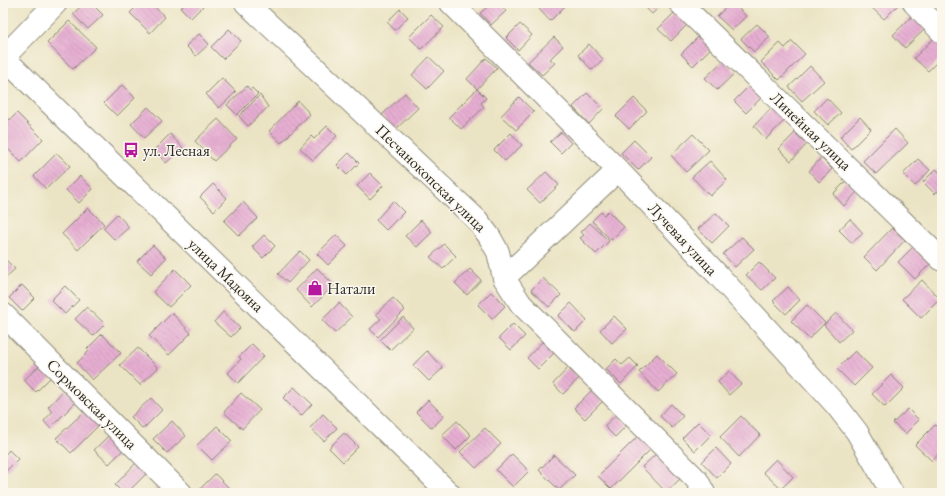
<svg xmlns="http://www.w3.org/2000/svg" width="945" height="496" font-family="'EB Garamond',serif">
	<defs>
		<pattern id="building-back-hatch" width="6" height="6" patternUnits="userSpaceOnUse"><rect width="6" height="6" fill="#e6aed2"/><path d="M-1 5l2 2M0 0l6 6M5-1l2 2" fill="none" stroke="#c596b4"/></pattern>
	</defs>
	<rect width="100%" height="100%" fill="#fbf7ec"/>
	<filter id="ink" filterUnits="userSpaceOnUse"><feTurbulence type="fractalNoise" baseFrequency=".025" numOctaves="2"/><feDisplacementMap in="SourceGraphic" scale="8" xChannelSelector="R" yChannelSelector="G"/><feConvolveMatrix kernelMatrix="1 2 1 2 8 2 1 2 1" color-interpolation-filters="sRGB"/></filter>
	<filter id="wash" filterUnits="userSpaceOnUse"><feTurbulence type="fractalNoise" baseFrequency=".012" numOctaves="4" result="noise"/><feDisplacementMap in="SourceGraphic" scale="16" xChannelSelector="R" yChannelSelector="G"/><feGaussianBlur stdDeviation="0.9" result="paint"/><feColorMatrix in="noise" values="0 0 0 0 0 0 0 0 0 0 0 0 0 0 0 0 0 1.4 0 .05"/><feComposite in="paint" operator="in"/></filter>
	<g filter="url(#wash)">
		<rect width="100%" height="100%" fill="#ebe4c4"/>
		<g id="blocks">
			<!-- building -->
			<path fill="url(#building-back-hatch)" d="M 84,3 L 91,3 L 103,15 L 88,29 L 73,14 Z
				M 140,3 L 151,3 L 165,17 L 150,33 L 130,13 Z
				M 185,3 L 200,3 L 203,6 L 191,18 L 181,8 Z
				M 492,3 L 499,3 L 506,11 L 491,25 L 480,13 Z
				M 543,3 L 568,3 L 550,21 L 539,9 L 544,4 Z
				M 641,3 L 663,3 L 652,14 Z
				M 731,3 L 733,3 L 746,16 L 732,30 L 717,16 Z
				M 875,3 L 900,3 L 884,19 L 871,7 Z
				M 400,9 L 408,17 L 395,30 L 387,22 Z
				M 674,13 L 687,25 L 671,41 L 658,29 Z
				M 431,15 L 444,27 L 421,49 L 409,37 Z
				M 912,16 L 925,29 L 905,48 L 893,35 Z
				M 69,21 L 96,47 L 73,69 L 47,43 Z
				M 520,24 L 532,35 L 518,50 L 506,38 Z
				M 757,24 L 770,37 L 754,52 L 741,39 Z
				M 229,29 L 241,41 L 223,59 L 211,47 Z
				M 199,34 L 209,44 L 196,56 L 186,46 Z
				M 699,36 L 711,48 L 693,66 L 681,54 Z
				M 554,37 L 563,46 L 550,59 L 555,63 L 542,75 L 528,62 Z
				M 935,37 L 942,45 L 942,57 L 928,71 L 914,58 Z
				M 792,41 L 805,54 L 779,80 L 761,62 L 780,43 L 785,48 Z
				M 589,44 L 603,59 L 592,70 L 578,55 Z
				M 429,57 L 444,71 L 427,89 L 412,75 Z
				M 486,58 L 497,68 L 477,89 L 467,79 Z
				M 724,60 L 736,72 L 717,90 L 705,78 Z
				M 810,66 L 824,81 L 802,101 L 789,87 Z
				M 222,78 L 236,92 L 219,108 L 206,94 Z
				M 122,85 L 135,98 L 117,116 L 104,103 Z
				M 247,86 L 250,90 L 252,88 L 258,94 L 237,115 L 227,105 Z
				M 749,86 L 761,98 L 746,113 L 734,101 Z
				M 477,89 L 486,98 L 481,103 L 484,107 L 461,129 L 449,117 Z
				M 405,93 L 418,108 L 395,130 L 382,115 Z
				M 587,93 L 603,109 L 589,124 L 573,107 Z
				M 260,95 L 268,107 L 248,126 L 239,116 Z
				M 519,97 L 534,112 L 516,130 L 501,116 Z
				M 634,98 L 647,111 L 629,129 L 616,116 Z
				M 827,98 L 841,113 L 828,125 L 814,111 Z
				M 298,101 L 310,114 L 281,143 L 269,131 Z
				M 148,107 L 162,121 L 144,138 L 131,124 Z
				M 772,107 L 785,120 L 766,139 L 754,126 Z
				M 17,113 L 43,139 L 21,162 L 3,144 L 3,119 L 6,116 L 10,120 Z
				M 860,117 L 871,129 L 851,149 L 840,137 Z
				M 218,119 L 237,139 L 214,161 L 195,141 Z
				M 327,126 L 337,136 L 313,160 L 300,148 L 311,136 L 314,139 Z
				M 895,129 L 908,143 L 876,174 L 863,161 Z
				M 561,132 L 571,143 L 561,153 L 550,142 Z
				M 511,133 L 522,145 L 505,161 L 494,150 Z
				M 795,133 L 807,144 L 791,161 L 779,149 Z
				M 170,134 L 183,148 L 166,163 L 154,150 Z
				M 693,134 L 709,150 L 686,172 L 671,155 Z
				M 634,140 L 651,157 L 638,170 L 621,153 Z
				M 57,153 L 70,166 L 46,189 L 34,176 Z
				M 349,153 L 359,163 L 347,175 L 337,165 Z
				M 821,158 L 832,169 L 819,182 L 809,171 Z
				M 918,159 L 930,170 L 915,186 L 903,174 Z
				M 710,161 L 727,180 L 710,196 L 692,177 Z
				M 936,169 L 942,175 L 942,196 L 937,191 L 935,194 L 923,182 Z
				M 546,172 L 559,185 L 540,203 L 527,190 Z
				M 370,173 L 383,186 L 370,199 L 357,186 Z
				M 80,176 L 93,189 L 79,203 L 66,190 Z
				M 847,180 L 858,191 L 844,206 L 833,194 Z
				M 213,184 L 227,198 L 214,211 L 200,197 Z
				M 393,201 L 404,212 L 386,230 L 376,220 Z
				M 243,202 L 258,218 L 239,236 L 224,221 Z
				M 88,208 L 104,224 L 78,250 L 62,234 Z
				M 608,211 L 624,227 L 611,240 L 592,221 L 601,212 L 604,215 Z
				M 716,213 L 729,226 L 712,243 L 698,229 Z
				M 117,214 L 129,227 L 115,240 L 103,228 Z
				M 850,219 L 863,233 L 852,243 L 839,230 Z
				M 421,220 L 432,232 L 417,247 L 405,236 Z
				M 590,223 L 609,241 L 596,254 L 580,238 L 584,235 L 581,232 Z
				M 892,228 L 905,240 L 877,270 L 864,257 Z
				M 264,235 L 275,246 L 263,258 L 252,247 Z
				M 336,235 L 347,246 L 328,265 L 317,254 Z
				M 742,237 L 754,249 L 735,267 L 723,254 Z
				M 444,244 L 456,256 L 443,269 L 430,257 Z
				M 153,245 L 166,258 L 151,274 L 137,261 Z
				M 913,247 L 930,264 L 915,279 L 898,262 Z
				M 300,251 L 309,260 L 288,283 L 278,274 Z
				M 3,257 L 15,269 L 3,280 Z
				M 759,262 L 775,278 L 762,290 L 746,275 Z
				M 317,268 L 334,285 L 312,307 L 296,290 Z
				M 175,269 L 191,285 L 169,307 L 153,292 Z
				M 470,269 L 481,280 L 467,295 L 455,283 Z
				M 543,278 L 561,295 L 549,307 L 531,290 Z
				M 922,280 L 940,299 L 921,318 L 902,299 Z
				M 22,285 L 35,298 L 22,311 L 9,298 Z
				M 65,286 L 79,300 L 65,314 L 51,300 Z
				M 788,287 L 800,300 L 786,314 L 773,301 Z
				M 491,292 L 505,306 L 492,319 L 478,305 Z
				M 393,298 L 405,310 L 378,337 L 370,329 L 381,319 L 376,314 Z
				M 339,303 L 352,317 L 335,333 L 322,320 Z
				M 571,303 L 587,320 L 575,332 L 558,316 Z
				M 807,305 L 825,323 L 809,339 L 791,321 Z
				M 87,307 L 105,324 L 93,336 L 75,319 Z
				M 223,312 L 240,328 L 231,337 L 214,322 Z
				M 172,313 L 191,333 L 169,355 L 149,336 Z
				M 836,313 L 852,330 L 839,342 L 824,325 Z
				M 614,316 L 627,329 L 612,343 L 600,330 Z
				M 403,317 L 413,328 L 390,350 L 380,340 Z
				M 513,324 L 525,336 L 511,350 L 499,338 Z
				M 102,334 L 121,353 L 92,380 L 77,363 L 89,351 L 87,349 Z
				M 542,342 L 554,353 L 538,369 L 527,358 Z
				M 252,344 L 264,356 L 238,383 L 228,373 L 241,359 L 239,357 Z
				M 138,348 L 158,368 L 140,385 L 120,365 Z
				M 427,351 L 443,368 L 429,381 L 413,365 Z
				M 855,351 L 872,368 L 854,386 L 837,369 Z
				M 657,354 L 677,374 L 658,392 L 639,372 Z
				M 630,358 L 638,366 L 621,384 L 606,369 L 616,359 L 622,365 Z
				M 41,364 L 52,376 L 36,392 L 24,380 Z
				M 568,368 L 579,378 L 563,394 L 553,384 Z
				M 729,371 L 741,384 L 729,395 L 718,382 Z
				M 891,375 L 904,388 L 885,407 L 872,394 Z
				M 294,387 L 312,404 L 301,416 L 283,398 Z
				M 65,389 L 77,401 L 50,428 L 44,421 L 52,412 L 48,407 Z
				M 592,390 L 603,401 L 585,419 L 574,408 Z
				M 241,393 L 260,410 L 242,429 L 224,412 Z
				M 151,398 L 162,410 L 143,429 L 131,417 Z
				M 428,400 L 444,416 L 432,428 L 416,412 Z
				M 671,404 L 683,416 L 672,428 L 660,416 Z
				M 908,409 L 919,420 L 905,434 L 893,423 Z
				M 86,410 L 100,424 L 71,453 L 56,438 Z
				M 323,414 L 337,428 L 324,441 L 310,428 Z
				M 617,414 L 628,424 L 615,437 L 604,426 Z
				M 741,416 L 760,435 L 739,457 L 720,437 Z
				M 172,421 L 186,436 L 167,453 L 153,439 Z
				M 457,421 L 471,435 L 456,450 L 442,435 Z
				M 698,422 L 711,435 L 695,451 L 682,438 Z
				M 935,425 L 942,432 L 942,450 L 932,461 L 915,445 Z
				M 217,426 L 232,441 L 212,460 L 197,445 Z
				M 485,428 L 501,444 L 476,468 L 460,452 Z
				M 344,433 L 358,447 L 343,462 L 329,448 Z
				M 109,435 L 124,449 L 109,464 L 94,450 Z
				M 639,435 L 652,448 L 611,489 L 598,476 Z
				M 716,448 L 731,464 L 717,478 L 702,462 Z
				M 9,450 L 18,459 L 3,474 L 3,457 Z
				M 512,454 L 529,471 L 513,487 L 496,470 Z
				M 656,454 L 680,479 L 666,492 L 642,467 Z
				M 554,455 L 575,475 L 559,490 L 539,470 Z
				M 776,459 L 793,477 L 781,489 L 763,472 Z
				M 137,462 L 148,472 L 127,493 L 123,493 L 115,485 Z
				M 215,474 L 230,489 L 226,493 L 204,493 L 200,489 Z
				M 160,485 L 169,493 L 152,493 Z"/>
		</g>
	</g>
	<g filter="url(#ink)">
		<use href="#blocks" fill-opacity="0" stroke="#8b8878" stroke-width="1"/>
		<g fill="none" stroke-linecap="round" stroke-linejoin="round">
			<defs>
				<path id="minor" d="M 246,3 L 477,220 L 489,236 L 498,252 L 504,278 L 521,304 L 697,480 L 704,493
					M 451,3 L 618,170 L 718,275 L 837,406 L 857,432 L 892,493
					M 680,3 L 942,260
					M 914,3 L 942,32
					M 3,57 L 449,493
					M 3,58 L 56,3
					M 504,278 L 618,170
					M 3,314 L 181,493"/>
			</defs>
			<!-- minor casing -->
			<use href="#minor" stroke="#8b8878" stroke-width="24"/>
			<!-- minor -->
			<use href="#minor" stroke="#fff" stroke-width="22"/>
		</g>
	</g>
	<!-- icons -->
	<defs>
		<symbol id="bus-bare" viewBox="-9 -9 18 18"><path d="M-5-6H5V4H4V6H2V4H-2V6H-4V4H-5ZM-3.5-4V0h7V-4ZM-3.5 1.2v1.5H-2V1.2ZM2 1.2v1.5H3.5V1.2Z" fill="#b5179e" stroke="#fbf7ec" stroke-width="2.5" paint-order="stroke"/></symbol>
		<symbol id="shop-bare" viewBox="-9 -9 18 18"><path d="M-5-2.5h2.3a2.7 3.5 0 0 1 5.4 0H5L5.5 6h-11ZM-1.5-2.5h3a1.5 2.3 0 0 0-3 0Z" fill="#b5179e" stroke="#fbf7ec" stroke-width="2.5" paint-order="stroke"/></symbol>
	</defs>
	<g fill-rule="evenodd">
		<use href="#bus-bare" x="120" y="139" width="22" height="22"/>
		<use href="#shop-bare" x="304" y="277" width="22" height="22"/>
	</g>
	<g text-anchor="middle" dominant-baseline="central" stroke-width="3" stroke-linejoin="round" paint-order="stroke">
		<!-- street labels -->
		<g font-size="16" fill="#2b2b2b" stroke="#fbf7ec">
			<text transform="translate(811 131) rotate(44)">Линейная улица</text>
			<text transform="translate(431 178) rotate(44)">Песчанокопская улица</text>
			<text transform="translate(683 239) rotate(47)">Лучевая улица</text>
			<text transform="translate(226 275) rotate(44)">улица Мадояна</text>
			<text transform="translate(92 404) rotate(45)">Сормовская улица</text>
		</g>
		<!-- poi labels -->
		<g font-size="16" fill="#2b2b2b" stroke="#fbf7ec" text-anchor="start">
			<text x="143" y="150">ул. Лесная</text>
			<text x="327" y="288">Натали</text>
		</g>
	</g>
	<!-- margin -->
	<rect width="945" height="496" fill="none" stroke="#fbf7ec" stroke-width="16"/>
</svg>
